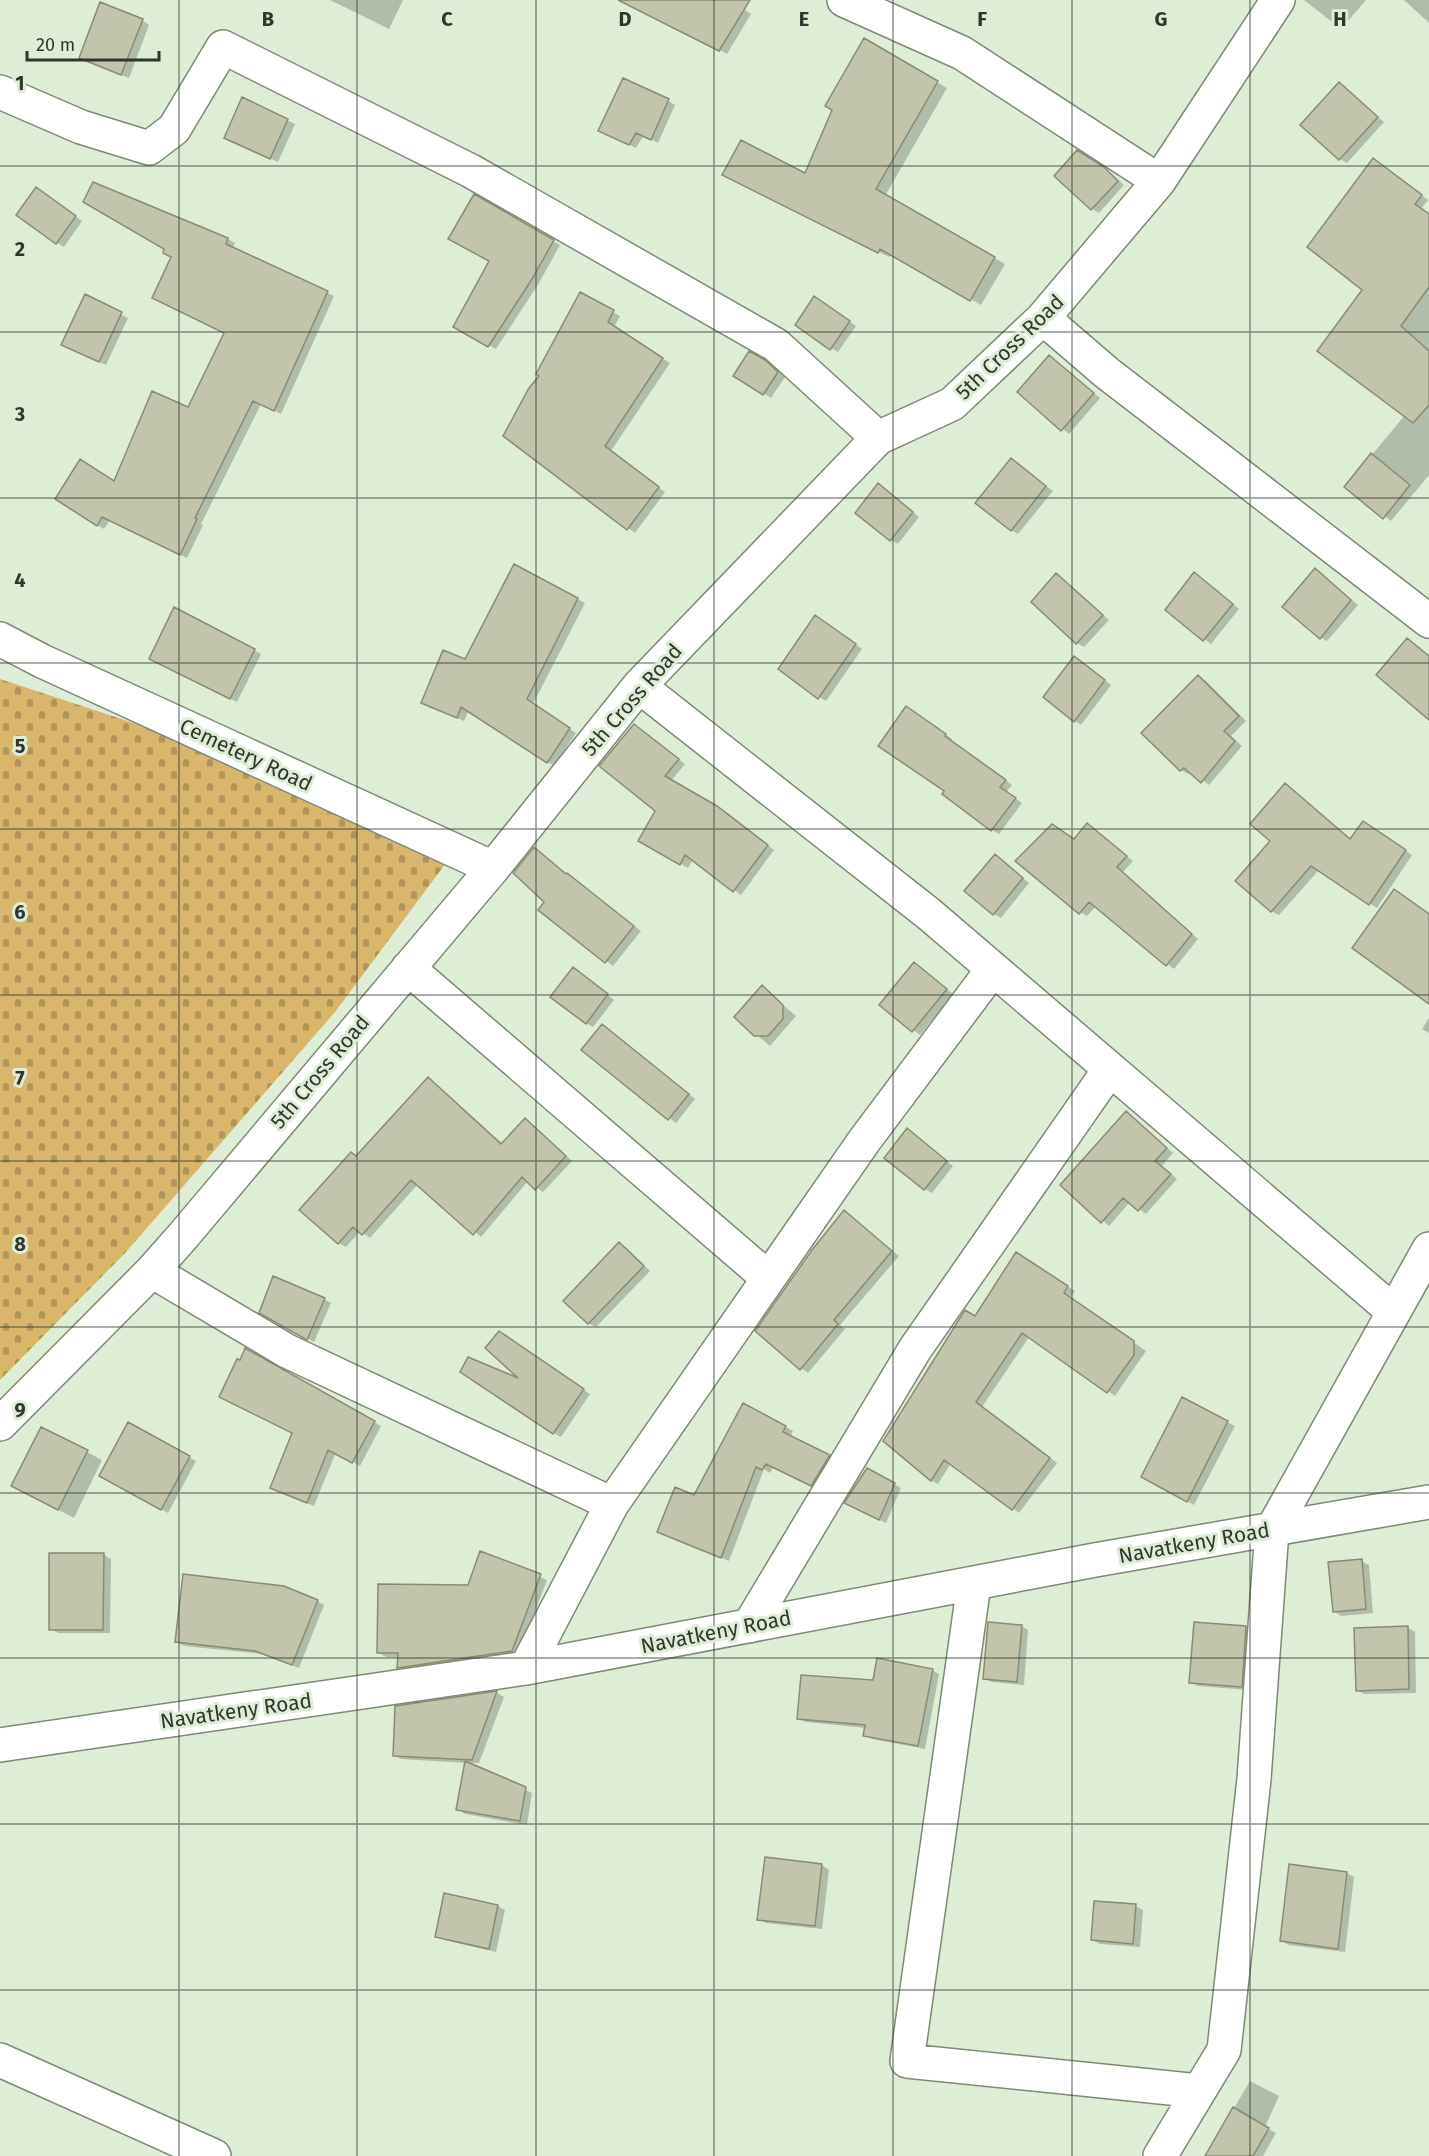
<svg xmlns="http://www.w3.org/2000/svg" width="1429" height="2156" font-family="'Fira Sans',sans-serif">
	<defs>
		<pattern id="cemetery-stones" width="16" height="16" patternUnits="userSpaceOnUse" patternTransform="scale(1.5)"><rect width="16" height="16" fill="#d8b66c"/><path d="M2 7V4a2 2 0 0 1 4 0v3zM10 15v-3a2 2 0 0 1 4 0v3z" fill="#b09559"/></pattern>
	</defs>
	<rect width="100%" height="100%" fill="#deedd6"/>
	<!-- cemetery -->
	<path fill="url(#cemetery-stones)" d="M 0,679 L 225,753 L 446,863 L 335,1012 L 126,1252 L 0,1380 Z"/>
	<!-- shadow -->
	<path fill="#0003" d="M 330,0 L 403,0 L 389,29 Z
		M 621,0 L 729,0 L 751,14 L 727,54 Z
		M 1304,0 L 1366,0 L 1341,29 Z
		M 1404,0 L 1429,0 L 1429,23 Z
		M 142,20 L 149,25 L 129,78 L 80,58 Z
		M 865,40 L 947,88 L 885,196 L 1005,264 L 981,305 L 891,254 L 889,257 L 734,181 L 805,175 Z
		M 1339,84 L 1384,122 L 1347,163 L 1340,159 Z
		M 243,99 L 295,124 L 278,162 L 233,141 Z
		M 668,101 L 675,105 L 658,143 L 644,135 L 636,148 L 607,134 Z
		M 1085,156 L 1111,173 L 1124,185 L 1099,213 L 1092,209 Z
		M 1381,164 L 1428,200 L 1421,209 L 1429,215 L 1429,475 L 1391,521 L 1346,486 L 1405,415 L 1364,290 Z
		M 44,193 L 82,221 L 64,247 L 57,243 Z
		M 474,196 L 560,245 L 539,283 L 496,349 L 455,326 L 490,261 Z
		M 228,239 L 235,243 L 232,249 L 334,296 L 281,414 L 261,404 L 201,524 L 203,525 L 187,558 L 110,520 L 104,529 L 97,525 L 115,483 L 188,409 L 226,332 L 166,248 Z
		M 580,294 L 620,316 L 614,327 L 670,363 L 611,451 L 665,492 L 635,533 L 505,436 L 541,375 Z
		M 85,296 L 128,318 L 106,365 L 70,348 Z
		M 822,302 L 856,326 L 838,352 L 831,348 Z
		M 749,353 L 772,366 L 785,377 L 771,398 L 735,375 Z
		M 1049,357 L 1100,398 L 1069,434 L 1019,392 Z
		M 1012,460 L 1053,491 L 1018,534 L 1011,530 Z
		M 879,485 L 919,517 L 898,544 L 891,540 Z
		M 515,566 L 585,603 L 533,704 L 576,733 L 554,766 L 469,710 L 464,721 L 429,706 L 465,661 Z
		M 1195,574 L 1239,609 L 1211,644 L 1167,609 Z
		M 1322,574 L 1358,605 L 1327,641 L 1320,637 Z
		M 1057,575 L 1109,620 L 1084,647 L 1077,643 L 1033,602 Z
		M 823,621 L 862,649 L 826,701 L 819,697 Z
		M 254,650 L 261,654 L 237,702 L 158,662 Z
		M 1081,662 L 1111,685 L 1081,725 L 1074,720 Z
		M 1199,677 L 1206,681 L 1246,721 L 1231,736 L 1242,746 L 1209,785 L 1191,772 L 1188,774 L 1181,770 Z
		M 913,712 L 952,739 L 951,741 L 1012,785 L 1006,792 L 1022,803 L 999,834 L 992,830 Z
		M 641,730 L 685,764 L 671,781 L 725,812 L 774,850 L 741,895 L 693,859 L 688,868 L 640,840 L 657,810 Z
		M 1285,785 L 1352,840 L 1370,827 L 1412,855 L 1377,908 L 1319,870 L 1279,915 L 1271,911 L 1272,841 Z
		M 1094,829 L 1133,861 L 1123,872 L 1198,939 L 1174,969 L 1096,906 L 1087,916 L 1080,912 L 1075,841 Z
		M 534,849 L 641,931 L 613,966 L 540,909 L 546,901 Z
		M 996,856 L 1029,883 L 1001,918 L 994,914 Z
		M 915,964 L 953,994 L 920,1035 L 881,1005 Z
		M 581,973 L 614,1000 L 593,1027 L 586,1023 Z
		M 762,987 L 796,1016 L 770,1046 L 736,1017 Z
		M 1429,1018 L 1429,1033 L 1422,1029 Z
		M 609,1030 L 695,1099 L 676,1123 L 583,1050 Z
		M 428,1079 L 435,1083 L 503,1144 L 525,1120 L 532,1124 L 572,1161 L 543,1192 L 528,1181 L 481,1237 L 418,1184 L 370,1238 L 360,1231 L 346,1247 L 339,1243 L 357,1157 Z
		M 1126,1113 L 1173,1153 L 1162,1166 L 1177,1179 L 1146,1214 L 1130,1202 L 1109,1226 L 1062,1185 Z
		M 914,1134 L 953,1166 L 932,1193 L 925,1189 Z
		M 844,1212 L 899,1256 L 840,1325 L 845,1329 L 808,1373 L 801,1368 Z
		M 620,1244 L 627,1248 L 650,1271 L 596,1327 L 588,1323 Z
		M 1024,1258 L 1075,1291 L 1070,1298 L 1146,1351 L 1115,1396 L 1029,1337 L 982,1407 L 1057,1463 L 1019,1513 L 951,1463 L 938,1484 L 931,1480 Z
		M 324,1299 L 331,1303 L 314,1342 L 261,1312 Z
		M 506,1337 L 590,1394 L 561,1437 L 554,1433 L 525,1382 Z
		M 246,1350 L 381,1426 L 360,1466 L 336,1452 L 314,1506 L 279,1491 L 294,1433 L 241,1362 Z
		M 1183,1399 L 1235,1426 L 1194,1505 L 1143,1476 Z
		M 744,1405 L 793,1431 L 790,1437 L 836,1460 L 819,1489 L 773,1467 L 770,1473 L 764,1469 L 729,1561 L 658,1531 L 695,1497 Z
		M 129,1424 L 196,1461 L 168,1513 L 101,1475 Z
		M 87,1452 L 102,1460 L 74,1518 L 28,1494 Z
		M 867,1470 L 901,1488 L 886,1523 L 853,1507 Z
		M 481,1553 L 547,1580 L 519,1654 L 406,1671 L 399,1667 L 399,1657 L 386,1657 L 379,1653 L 469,1586 Z
		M 104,1555 L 111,1559 L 110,1633 L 58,1633 L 51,1629 Z
		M 1361,1561 L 1369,1565 L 1373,1613 L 1341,1616 L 1334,1611 Z
		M 317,1601 L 324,1605 L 299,1668 L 264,1654 L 184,1646 L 177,1642 Z
		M 1021,1626 L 1028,1630 L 1024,1685 L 992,1682 L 984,1678 Z
		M 1246,1627 L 1253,1632 L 1249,1690 L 1198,1686 L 1191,1682 Z
		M 1408,1628 L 1415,1632 L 1416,1693 L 1364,1694 L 1357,1690 Z
		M 932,1670 L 939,1674 L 925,1749 L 872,1739 L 864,1735 L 866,1728 L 806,1722 L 799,1718 L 874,1682 Z
		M 497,1693 L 504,1697 L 479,1763 L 466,1763 L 532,1793 L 527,1825 L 465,1814 L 458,1809 L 466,1763 L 401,1759 L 394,1755 L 397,1707 Z
		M 766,1859 L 822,1865 L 829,1870 L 822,1929 L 766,1923 L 759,1919 Z
		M 1347,1873 L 1354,1877 L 1345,1952 L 1289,1945 L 1282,1941 Z
		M 446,1895 L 498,1906 L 505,1910 L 496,1952 L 444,1940 L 437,1936 Z
		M 1135,1906 L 1143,1910 L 1140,1947 L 1100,1944 L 1093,1940 Z
		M 1250,2081 L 1279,2096 L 1265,2127 L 1276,2133 L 1263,2156 L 1206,2156 Z"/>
	<!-- building -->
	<path fill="#c3c4ac" stroke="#8a8b74" stroke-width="1.5" d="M 618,0 L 750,0 L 719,51 Z
		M 100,2 L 143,19 L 121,75 L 79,58 Z
		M 864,38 L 938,81 L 876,189 L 995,257 L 970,301 L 880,249 L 878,253 L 722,175 L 741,140 L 805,173 L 832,110 L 825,106 Z
		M 623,78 L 669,99 L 651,140 L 636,133 L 629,145 L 598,131 Z
		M 1339,82 L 1378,117 L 1339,160 L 1300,125 Z
		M 242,97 L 288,119 L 270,159 L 224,138 Z
		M 1077,150 L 1104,167 L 1118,181 L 1091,210 L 1054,176 Z
		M 1373,158 L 1422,195 L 1415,204 L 1429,214 L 1429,287 L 1401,326 L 1429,351 L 1429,405 L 1413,423 L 1317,351 L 1362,290 L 1307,247 Z
		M 93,182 L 228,238 L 226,244 L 328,291 L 274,411 L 253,401 L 195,518 L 197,519 L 180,555 L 102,517 L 97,526 L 55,499 L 80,459 L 114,481 L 152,391 L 188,407 L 224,333 L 152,298 L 171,257 L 163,253 L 164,249 L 83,202 Z
		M 36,187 L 76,216 L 56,244 L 16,215 Z
		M 474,194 L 554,240 L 532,279 L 488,347 L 453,327 L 489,261 L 448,239 Z
		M 580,292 L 614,310 L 608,322 L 663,358 L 605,446 L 659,487 L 627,530 L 503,436 L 529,388 L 539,376 L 536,374 Z
		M 85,294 L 122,312 L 99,362 L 61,345 Z
		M 814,296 L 850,321 L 830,350 L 795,325 Z
		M 749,351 L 765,360 L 778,372 L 763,395 L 733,376 Z
		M 1049,355 L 1094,393 L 1061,431 L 1017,392 Z
		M 1371,453 L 1410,485 L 1383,519 L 1344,487 Z
		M 1011,458 L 1046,486 L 1011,531 L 975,503 Z
		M 878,483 L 913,512 L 890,541 L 855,513 Z
		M 514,564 L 578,598 L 527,699 L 570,728 L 547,763 L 461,707 L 457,718 L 421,703 L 443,650 L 465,659 Z
		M 1315,568 L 1351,600 L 1320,639 L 1282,607 Z
		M 1194,572 L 1233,604 L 1203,641 L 1165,610 Z
		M 1056,573 L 1103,615 L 1076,644 L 1031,602 Z
		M 174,607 L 255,649 L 230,699 L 149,659 Z
		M 815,615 L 856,644 L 818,699 L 778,669 Z
		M 1407,638 L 1429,656 L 1429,720 L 1376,675 Z
		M 1074,656 L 1105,680 L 1074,722 L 1043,697 Z
		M 1198,675 L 1239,716 L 1224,731 L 1235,741 L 1201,783 L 1184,768 L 1180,771 L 1141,733 Z
		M 906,706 L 946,734 L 945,736 L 1006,780 L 1000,787 L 1016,798 L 991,831 L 942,794 L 944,791 L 878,746 Z
		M 634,724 L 679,759 L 665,776 L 717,806 L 768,845 L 733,892 L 685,855 L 680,865 L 638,841 L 655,811 L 599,766 Z
		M 1285,783 L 1350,839 L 1363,821 L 1406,850 L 1369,905 L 1311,866 L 1271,912 L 1235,881 L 1270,841 L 1250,824 Z
		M 1087,823 L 1127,856 L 1117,867 L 1192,934 L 1166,966 L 1089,902 L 1079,914 L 1015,861 L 1052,824 L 1074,839 Z
		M 534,847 L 566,874 L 567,873 L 634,926 L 605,963 L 538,910 L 544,902 L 513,873 Z
		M 995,854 L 1023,878 L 993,915 L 964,891 Z
		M 1394,889 L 1429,914 L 1429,1004 L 1352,948 Z
		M 914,962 L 947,989 L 912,1032 L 879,1005 Z
		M 573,967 L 608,994 L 586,1024 L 550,997 Z
		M 762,985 L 783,1005 L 783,1019 L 768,1036 L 754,1036 L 734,1017 Z
		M 602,1024 L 689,1094 L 668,1120 L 581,1050 Z
		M 428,1077 L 501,1144 L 525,1118 L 566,1156 L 535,1190 L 522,1177 L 473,1235 L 411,1180 L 362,1235 L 353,1227 L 338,1244 L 299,1210 L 351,1152 L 356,1156 Z
		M 1126,1111 L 1167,1148 L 1155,1161 L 1171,1174 L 1138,1211 L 1123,1198 L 1101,1223 L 1060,1185 Z
		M 907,1128 L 947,1161 L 924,1190 L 884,1158 Z
		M 844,1210 L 892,1251 L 834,1320 L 838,1324 L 800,1370 L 755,1331 L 812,1250 Z
		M 619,1242 L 644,1266 L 588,1324 L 563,1301 Z
		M 1016,1252 L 1068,1286 L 1064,1293 L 1134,1341 L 1134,1355 L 1107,1393 L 1022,1333 L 976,1402 L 1050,1458 L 1012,1510 L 944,1460 L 931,1481 L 883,1441 L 965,1310 L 975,1316 Z
		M 273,1276 L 325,1298 L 307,1340 L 259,1313 Z
		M 499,1331 L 584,1389 L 553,1434 L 460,1372 L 468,1357 L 518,1378 L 485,1348 Z
		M 245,1348 L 375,1421 L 352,1463 L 328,1450 L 307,1503 L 270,1488 L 292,1433 L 219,1397 L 237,1359 L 240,1360 Z
		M 1182,1397 L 1228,1421 L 1187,1502 L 1141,1477 Z
		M 743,1403 L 786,1426 L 783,1432 L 830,1455 L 811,1486 L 766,1464 L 762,1470 L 756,1467 L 721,1558 L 657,1532 L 675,1487 L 694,1495 Z
		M 128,1422 L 190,1456 L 161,1510 L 99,1476 Z
		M 41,1427 L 88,1450 L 58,1510 L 11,1486 Z
		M 867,1468 L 895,1483 L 879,1520 L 844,1503 Z
		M 480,1551 L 541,1574 L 512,1651 L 397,1668 L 398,1653 L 377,1653 L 378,1584 L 468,1585 Z
		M 49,1553 L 104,1553 L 103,1630 L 49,1630 Z
		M 1362,1559 L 1366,1609 L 1333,1612 L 1328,1562 Z
		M 183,1574 L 284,1586 L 318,1600 L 292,1665 L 255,1651 L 175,1642 Z
		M 988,1622 L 1022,1625 L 1017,1682 L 983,1679 Z
		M 1194,1622 L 1246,1626 L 1242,1687 L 1189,1683 Z
		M 1408,1626 L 1409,1689 L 1356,1691 L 1354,1628 Z
		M 877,1658 L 933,1669 L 918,1746 L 863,1736 L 865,1725 L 797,1719 L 801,1675 L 873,1680 Z
		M 497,1691 L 472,1760 L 393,1756 L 395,1706 Z
		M 465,1761 L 526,1787 L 520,1821 L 456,1810 Z
		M 765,1857 L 822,1864 L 815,1926 L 757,1920 Z
		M 1289,1864 L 1347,1872 L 1338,1949 L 1280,1941 Z
		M 444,1893 L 498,1905 L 489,1949 L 435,1937 Z
		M 1094,1901 L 1136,1904 L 1133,1944 L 1091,1940 Z
		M 1233,2107 L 1269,2128 L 1253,2156 L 1205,2156 Z"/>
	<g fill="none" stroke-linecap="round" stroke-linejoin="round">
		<defs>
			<path id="street" d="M 844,0 L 962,53 L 1159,181
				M 0,92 L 81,127 L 149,148 L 174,129 L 223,47 L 471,171 L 776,345 L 878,438
				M 1043,318 L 1107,373 L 1429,621
				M 0,639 L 42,661 L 493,868
				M 639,686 L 929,914 L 1394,1312
				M 408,968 L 768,1278
				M 152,1271 L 287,1351 L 612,1504
				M 0,1424 L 152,1271 L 183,1236 L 493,868 L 639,686 L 878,438 L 952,404 L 1043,318 L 1159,181 L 1278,0
				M 974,1584 L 907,2061 L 1199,2091
				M 749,1626 L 915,1349 L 1110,1069
				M 526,1668 L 612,1504 L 864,1141 L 993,969
				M 0,1745 L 526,1668 L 1095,1560 L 1429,1502
				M 0,2060 L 214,2156
				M 1160,2156 L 1224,2050 L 1254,1779 L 1272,1530 L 1429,1249"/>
		</defs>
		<!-- street casing -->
		<use href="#street" stroke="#7d8a76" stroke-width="36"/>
		<!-- street -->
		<use href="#street" stroke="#fff" stroke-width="33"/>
	</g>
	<!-- grid -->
	<path fill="none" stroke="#31362e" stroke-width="1.5" stroke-opacity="0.55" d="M 179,0 L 179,2156M 357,0 L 357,2156M 536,0 L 536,2156M 714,0 L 714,2156M 893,0 L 893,2156M 1072,0 L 1072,2156M 1250,0 L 1250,2156M 0,166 L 1429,166M 0,332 L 1429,332M 0,498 L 1429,498M 0,663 L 1429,663M 0,829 L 1429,829M 0,995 L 1429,995M 0,1161 L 1429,1161M 0,1327 L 1429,1327M 0,1493 L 1429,1493M 0,1658 L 1429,1658M 0,1824 L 1429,1824M 0,1990 L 1429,1990"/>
	<g text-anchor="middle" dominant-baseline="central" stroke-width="6" stroke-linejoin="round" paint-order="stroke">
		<!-- street labels -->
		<g font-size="21" fill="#31362e" stroke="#deedd6">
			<text transform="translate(1010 347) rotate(-44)">5th Cross Road</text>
			<text transform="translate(632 700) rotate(-49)">5th Cross Road</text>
			<text transform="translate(246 755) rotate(25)">Cemetery Road</text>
			<text transform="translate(320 1072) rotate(-50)">5th Cross Road</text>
			<text transform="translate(1194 1543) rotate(-10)">Navatkeny Road</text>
			<text transform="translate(716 1632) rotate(-11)">Navatkeny Road</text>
			<text transform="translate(236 1711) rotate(-8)">Navatkeny Road</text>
		</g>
	</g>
	<g font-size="20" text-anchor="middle" font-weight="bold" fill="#31362e" stroke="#deedd6" stroke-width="6" stroke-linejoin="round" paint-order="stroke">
		<text x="268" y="26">B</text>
		<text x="447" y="26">C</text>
		<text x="625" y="26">D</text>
		<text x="804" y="26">E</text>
		<text x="982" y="26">F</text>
		<text x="1161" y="26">G</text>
		<text x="1340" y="26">H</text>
		<text x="20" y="90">1</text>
		<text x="20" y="256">2</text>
		<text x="20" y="421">3</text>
		<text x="20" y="587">4</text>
		<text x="20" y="753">5</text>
		<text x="20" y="919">6</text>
		<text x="20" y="1085">7</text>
		<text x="20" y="1251">8</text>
		<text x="20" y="1417">9</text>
	</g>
	<!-- scale -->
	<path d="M27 51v9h132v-9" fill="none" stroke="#31362e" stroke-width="3"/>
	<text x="36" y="51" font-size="18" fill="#31362e" stroke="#deedd6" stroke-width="4.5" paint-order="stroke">20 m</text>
</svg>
